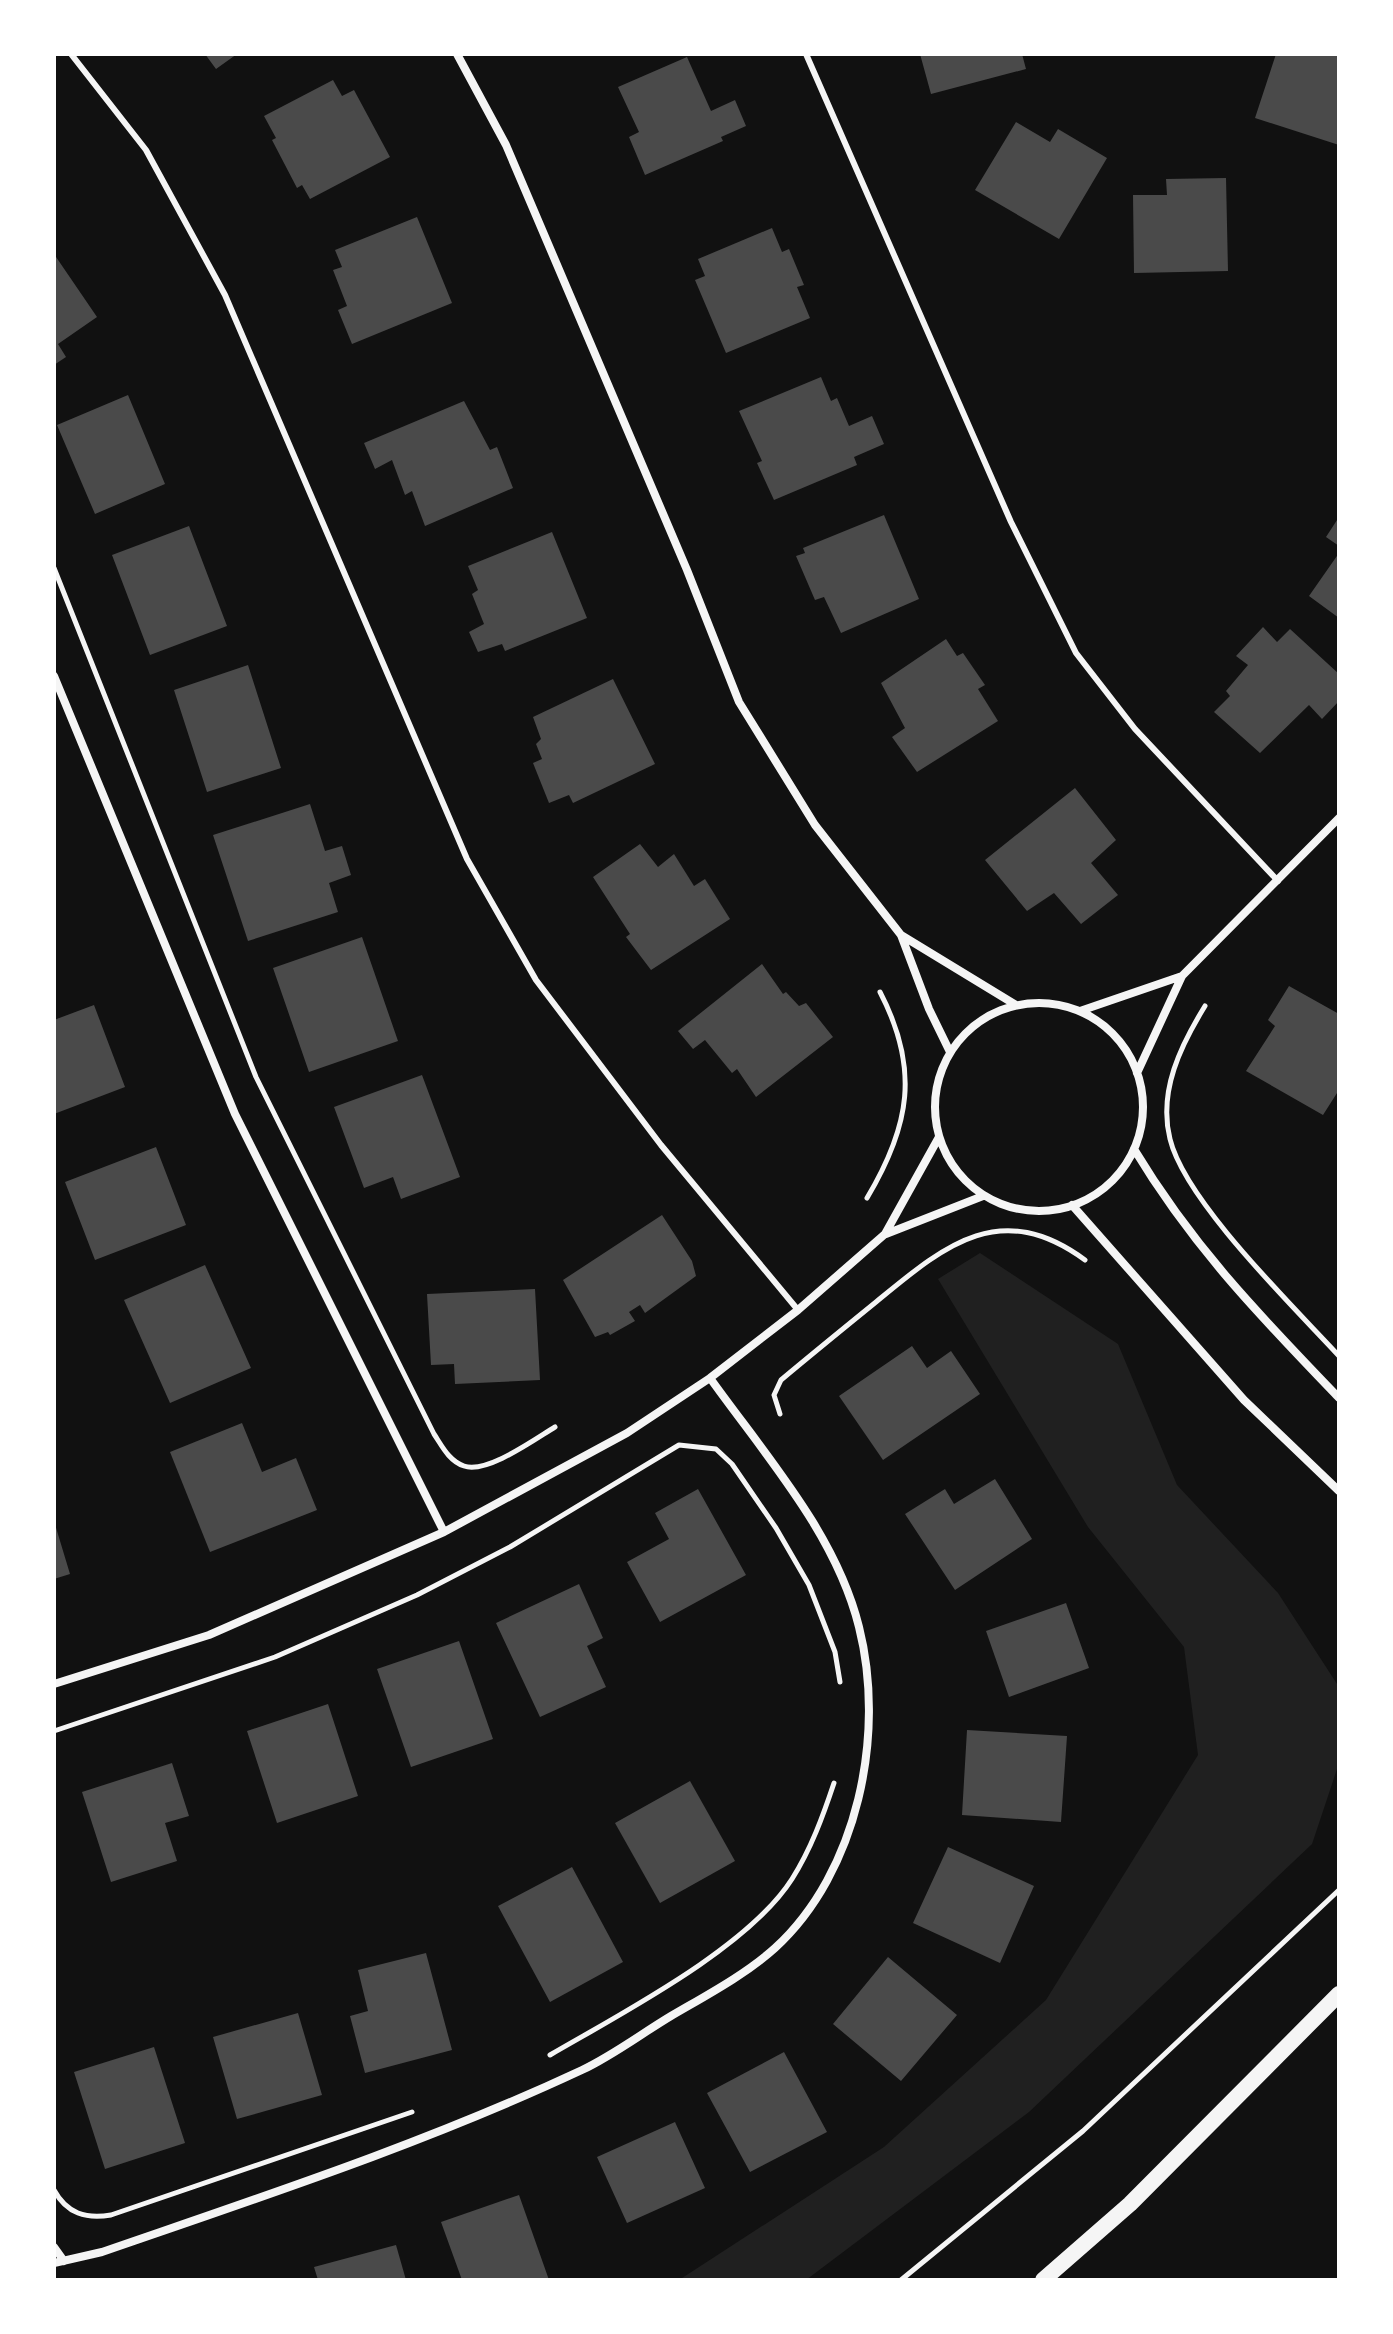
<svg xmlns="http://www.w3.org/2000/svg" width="1393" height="2334" font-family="'Alegreya Sans',sans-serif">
	<rect width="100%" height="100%" fill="#111"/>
	<!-- green -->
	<path fill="#202020" d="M 980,1253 L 1118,1344 L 1177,1485 L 1278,1593 L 1339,1687 L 1339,1763 L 1312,1844 L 1029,2112 L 806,2280 L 679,2280 L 884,2147 L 1046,2000 L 1198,1755 L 1184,1647 L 1088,1527 L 938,1279 Z"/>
	<!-- building -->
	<path fill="#4a4a4a" d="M 205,54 L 237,54 L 216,69 Z
		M 920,54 L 1022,54 L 1026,69 L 931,94 Z
		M 1276,54 L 1339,54 L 1339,145 L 1255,118 Z
		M 687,57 L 711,111 L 735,100 L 746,126 L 721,137 L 723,141 L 645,175 L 629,137 L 639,132 L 618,87 Z
		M 333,80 L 342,96 L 354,90 L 390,157 L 310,199 L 302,185 L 297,188 L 272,140 L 276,138 L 264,116 Z
		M 1016,122 L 1050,142 L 1058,129 L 1107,158 L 1059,239 L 975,190 Z
		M 1226,178 L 1228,271 L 1134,273 L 1133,195 L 1167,195 L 1166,179 Z
		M 417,217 L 452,303 L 352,344 L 338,310 L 347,306 L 333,270 L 342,267 L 335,250 Z
		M 772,228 L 782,252 L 789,249 L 804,285 L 797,287 L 810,318 L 726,353 L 695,280 L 705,276 L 698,259 Z
		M 54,254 L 97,317 L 58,344 L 66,357 L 54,365 Z
		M 821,377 L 831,401 L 837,398 L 849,426 L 872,416 L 884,444 L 854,457 L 857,465 L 774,500 L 757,463 L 762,461 L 739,411 Z
		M 128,395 L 165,484 L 95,514 L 57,425 Z
		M 464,401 L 490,450 L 497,447 L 513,488 L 425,526 L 412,491 L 405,495 L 392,460 L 375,469 L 364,443 Z
		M 884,515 L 919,599 L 841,633 L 824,597 L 815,600 L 796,556 L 805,553 L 803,548 Z
		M 1339,517 L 1339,546 L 1326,537 Z
		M 189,526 L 227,626 L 150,655 L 112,555 Z
		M 552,532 L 587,618 L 505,651 L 502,644 L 478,652 L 469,632 L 484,624 L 472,594 L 478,590 L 468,566 Z
		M 1339,553 L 1339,618 L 1309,596 Z
		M 1263,627 L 1277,642 L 1290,629 L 1339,674 L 1339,701 L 1322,719 L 1309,705 L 1260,753 L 1214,712 L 1230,696 L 1226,691 L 1248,665 L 1236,656 Z
		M 946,639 L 957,656 L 963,653 L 985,685 L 978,689 L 998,721 L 917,772 L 892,737 L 905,728 L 881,683 Z
		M 248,665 L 281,768 L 207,792 L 174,690 Z
		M 613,679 L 655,764 L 573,803 L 569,795 L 549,803 L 533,763 L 542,759 L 536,744 L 541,739 L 533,717 Z
		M 1075,788 L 1116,840 L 1091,863 L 1118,895 L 1081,924 L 1054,893 L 1027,911 L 985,860 Z
		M 310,804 L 325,851 L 342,846 L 351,875 L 329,883 L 338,912 L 248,941 L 213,835 Z
		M 640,844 L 658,867 L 674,854 L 694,886 L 705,879 L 730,919 L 651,970 L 626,937 L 630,934 L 593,877 Z
		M 362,937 L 398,1041 L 309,1072 L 273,968 Z
		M 762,964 L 783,994 L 786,992 L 799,1006 L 806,1003 L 833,1037 L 756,1097 L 737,1069 L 732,1073 L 705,1040 L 693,1049 L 678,1031 Z
		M 1289,986 L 1339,1014 L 1339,1094 L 1337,1093 L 1323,1115 L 1246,1071 L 1275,1026 L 1268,1020 Z
		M 94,1005 L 125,1087 L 54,1114 L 54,1020 Z
		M 422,1075 L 460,1177 L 401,1199 L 393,1177 L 364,1188 L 334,1107 Z
		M 156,1147 L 186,1225 L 95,1260 L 65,1182 Z
		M 662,1215 L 692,1261 L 696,1276 L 645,1313 L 640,1305 L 629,1312 L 635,1321 L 610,1335 L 608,1332 L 595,1337 L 563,1280 Z
		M 205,1265 L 251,1368 L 170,1403 L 124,1300 Z
		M 535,1289 L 540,1380 L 455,1384 L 454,1364 L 431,1365 L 427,1294 Z
		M 912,1346 L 927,1368 L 951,1351 L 980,1394 L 883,1460 L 839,1396 Z
		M 242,1423 L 262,1472 L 296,1458 L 317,1510 L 210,1552 L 170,1452 Z
		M 995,1479 L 1032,1539 L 955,1590 L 905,1514 L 945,1489 L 954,1504 Z
		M 698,1489 L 746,1575 L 660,1622 L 627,1562 L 669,1539 L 655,1513 Z
		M 54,1521 L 70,1574 L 54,1579 Z
		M 579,1584 L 603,1638 L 587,1646 L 606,1687 L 540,1717 L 496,1623 Z
		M 1066,1603 L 1089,1668 L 1009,1697 L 986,1631 Z
		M 459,1641 L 493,1739 L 411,1767 L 377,1669 Z
		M 328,1704 L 358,1796 L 277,1823 L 247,1731 Z
		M 967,1730 L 1067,1736 L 1061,1822 L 962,1815 Z
		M 172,1763 L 189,1816 L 165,1823 L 177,1861 L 111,1882 L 82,1792 Z
		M 690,1781 L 735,1861 L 660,1903 L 615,1823 Z
		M 948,1847 L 1034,1886 L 1000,1963 L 913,1923 Z
		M 572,1867 L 623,1962 L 550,2002 L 498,1906 Z
		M 426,1953 L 452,2050 L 365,2073 L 350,2016 L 368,2011 L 358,1970 Z
		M 888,1957 L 957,2015 L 901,2081 L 833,2024 Z
		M 298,2013 L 322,2095 L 237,2119 L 213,2037 Z
		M 154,2047 L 185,2143 L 105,2169 L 74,2072 Z
		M 784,2052 L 827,2132 L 750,2172 L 707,2093 Z
		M 675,2122 L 705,2188 L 627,2223 L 597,2157 Z
		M 519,2195 L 549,2280 L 462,2280 L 441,2222 Z
		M 396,2245 L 406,2280 L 318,2280 L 314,2267 Z"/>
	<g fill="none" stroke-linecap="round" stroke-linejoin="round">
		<!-- path -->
		<path stroke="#f5f5f5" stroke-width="5" d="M 54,568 L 256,1077 L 434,1434 C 442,1446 449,1461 464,1466 C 487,1474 535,1439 555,1427
			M 1205,1006 C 1181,1045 1158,1091 1170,1139 C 1185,1201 1293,1306 1339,1356
			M 867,1198 C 910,1126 920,1069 880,992
			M 780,1414 L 774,1395 L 781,1380 C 812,1354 844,1328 876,1302 C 943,1247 999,1197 1085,1260
			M 54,1731 L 275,1657 L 417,1595 L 510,1547 L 679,1445 L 716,1449 L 732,1464 L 776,1528 L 809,1585 L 835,1652 L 840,1682
			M 550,2055 C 622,2013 748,1948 792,1879 C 811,1849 823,1816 834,1783
			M 54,2190 C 67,2214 86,2219 111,2215 L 412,2112
			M 901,2280 L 1083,2131 L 1339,1890"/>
		<!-- service -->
		<path stroke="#f5f5f5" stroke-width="6" d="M 71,54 L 146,150 L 225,295 L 467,859 L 536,980 L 661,1145 L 798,1310
			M 806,54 L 1011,522 L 1076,653 L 1135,729 L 1278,881"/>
		<!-- minor -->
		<path stroke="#f5f5f5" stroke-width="8" d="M 457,54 L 506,145 L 687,570 L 739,702 L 815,825 L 901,935 L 929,1009 L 950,1052
			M 54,676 L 235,1114 L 444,1532
			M 901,935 L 1016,1005
			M935 1107a104 104 0 1 1 208 0a104 104 0 1 1-208 0Z
			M 1080,1011 L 1182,976
			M 1137,1073 L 1182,976 L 1339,818
			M 1134,1149 C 1193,1247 1261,1317 1339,1398
			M 1072,1205 L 1244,1400 L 1339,1491
			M 886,1234 L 983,1196
			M 54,1684 L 209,1635 L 444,1532 L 627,1433 L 710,1378 L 798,1310 L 885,1234 L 939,1137
			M 54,2247 L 64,2261
			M 54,2263 L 102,2252 C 264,2196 426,2143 582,2070 C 612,2056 641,2034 671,2016 C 705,1996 745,1975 775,1948 C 858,1872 886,1734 859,1627 C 836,1534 765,1455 710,1378"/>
		<!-- secondary -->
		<path stroke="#f5f5f5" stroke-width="16" d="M 1043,2280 L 1130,2204 L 1339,1994"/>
	</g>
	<!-- border -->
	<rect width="1393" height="2334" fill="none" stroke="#ffffff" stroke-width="112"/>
</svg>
